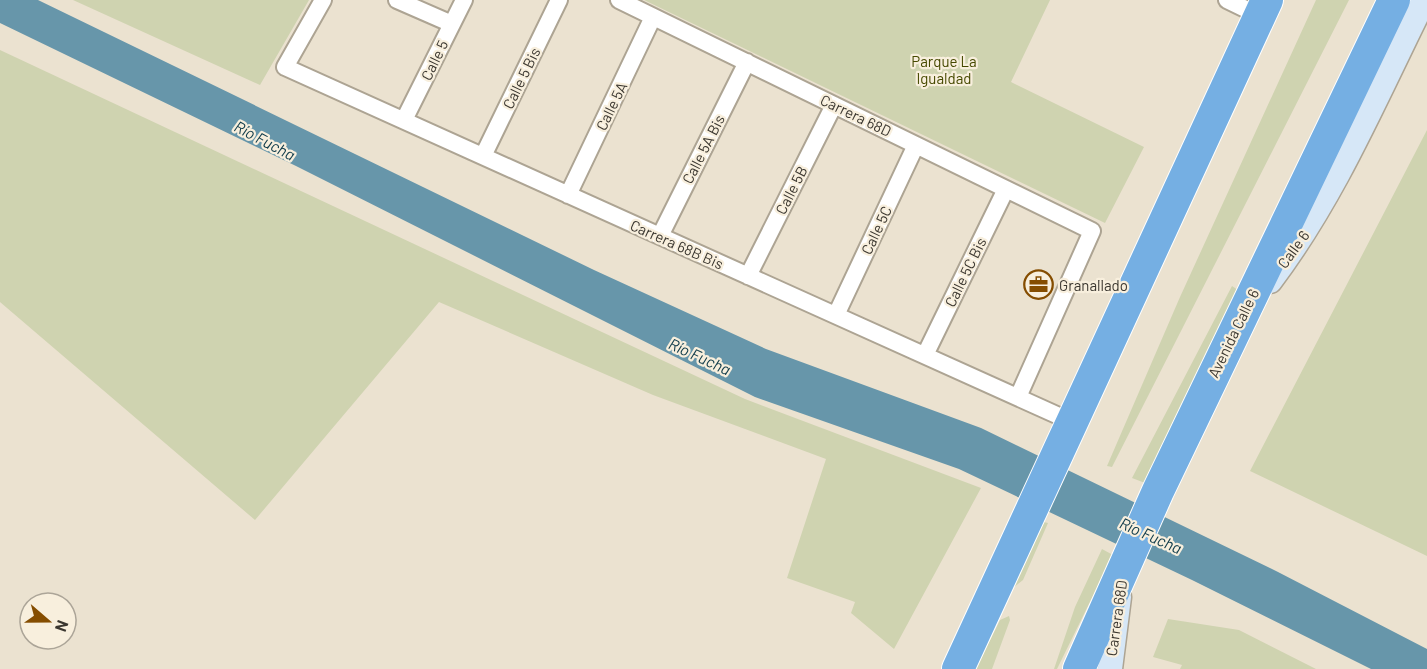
<svg xmlns="http://www.w3.org/2000/svg" width="1427" height="669" font-family="Barlow,sans-serif">
	<rect width="100%" height="100%" fill="#ebe2d0"/>
	<!-- green -->
	<path fill="#cfd3b0" d="M 73,0 L 309,0 L 260,85 Z
		M 644,0 L 1050,0 L 1011,82 L 1144,147 L 1105,223 Z
		M 1316,0 L 1349,0 L 1112,467 L 1107,466 L 1180,297 Z
		M 0,50 L 745,399 L 981,488 L 894,649 L 851,613 L 855,602 L 787,578 L 826,459 L 653,395 L 439,302 L 255,520 L 0,302 Z
		M 1427,130 L 1427,556 L 1250,471 Z
		M 1232,286 L 1238,290 L 1145,483 L 1132,478 Z
		M 1039,521 L 1048,523 L 1023,580 L 1005,594 Z
		M 1102,549 L 1113,555 L 1057,669 L 1054,669 L 1075,607 Z
		M 1009,616 L 1010,620 L 992,669 L 976,669 L 1000,620 Z
		M 1168,619 L 1239,630 L 1316,669 L 1180,669 L 1182,665 L 1153,657 Z"/>
	<!-- water -->
	<path fill="#6796aa" d="M 0,0 L 38,0 L 594,270 L 766,349 L 981,428 L 1278,572 L 1427,649 L 1427,669 L 1371,669 L 1192,580 L 959,469 L 755,397 L 296,166 L 0,23 Z"/>
	<g fill="none" stroke-linecap="round" stroke-linejoin="round">
		<defs>
			<path id="street" d="M 323,0 L 285,67 L 1070,421
				M 397,0 L 452,24
				M 619,0 L 1092,231 L 1018,397
				M 1227,0 L 1260,16
				M 404,120 L 464,0
				M 483,156 L 559,0
				M 568,195 L 653,17
				M 660,236 L 747,62
				M 748,276 L 834,105
				M 836,315 L 916,145
				M 925,355 L 1006,189"/>
			<path id="secondary" d="M 1270,281 C 1335,195 1376,96 1424,0
				M 1110,669 L 1119,597"/>
			<path id="highway" d="M 958,669 L 1267,0
				M 1079,669 L 1158,491 L 1394,0"/>
		</defs>
		<!-- street casing -->
		<use href="#street" stroke="#ada493" stroke-width="20"/>
		<!-- secondary casing -->
		<use href="#secondary" stroke="#ada493" stroke-width="27"/>
		<!-- highway casing -->
		<use href="#highway" stroke="#fff" stroke-width="34"/>
		<!-- street -->
		<use href="#street" stroke="#fff" stroke-width="16"/>
		<!-- secondary -->
		<use href="#secondary" stroke="#d6e7f7" stroke-width="24"/>
		<!-- highway -->
		<use href="#highway" stroke="#75afe3" stroke-width="32"/>
	</g>
	<!-- icons -->
	<defs>
		<symbol id="office-ring" viewBox="-11 -11 22 22"><circle r="9.5" fill="#f8efdd" stroke="#854d00" stroke-width="1.5"/><path d="M-6-3h4V-5.5h4V-3h4V5H-6ZM-1-4.5V-3h2v-1.5ZM-6 0V1H6V0Z" fill="#854d00"/></symbol>
	</defs>
	<g fill-rule="evenodd">
		<use href="#office-ring" x="1022" y="268" width="33" height="33"/>
	</g>
	<g text-anchor="middle" dominant-baseline="central" stroke-width="4.5" stroke-linejoin="round" paint-order="stroke">
		<!-- street labels -->
		<g font-size="15" fill="#3b3730" stroke="#f8efdd">
			<text transform="translate(434 60) rotate(-64)">Calle 5</text>
			<text transform="translate(521 78) rotate(-64)">Calle 5 Bis</text>
			<text transform="translate(611 106) rotate(-64)">Calle 5A</text>
			<text transform="translate(856 115) rotate(26)">Carrera 68D</text>
			<text transform="translate(703 149) rotate(-63)">Calle 5A Bis</text>
			<text transform="translate(791 190) rotate(-63)">Calle 5B</text>
			<text transform="translate(876 230) rotate(-65)">Calle 5C</text>
			<text transform="translate(677 244) rotate(24)">Carrera 68B Bis</text>
			<text transform="translate(1293 249) rotate(-54)">Calle 6</text>
			<text transform="translate(965 272) rotate(-64)">Calle 5C Bis</text>
			<text transform="translate(1233 333) rotate(-64)">Avenida Calle 6</text>
			<text transform="translate(1116 618) rotate(-82)">Carrera 68D</text>
		</g>
		<!-- park labels -->
		<g font-size="15" fill="#464900" stroke="#f8efdd">
			<text x="944" y="61">Parque La<tspan x="944" dy="17">Igualdad</tspan></text>
		</g>
		<!-- poi labels -->
		<g font-size="15" fill="#3b3730" stroke="#f8efdd" text-anchor="start">
			<text x="1059" y="285">Granallado</text>
		</g>
		<!-- water labels -->
		<g font-size="16" font-style="italic" fill="#0e3a49" stroke="#f8efdd">
			<text transform="translate(265 140) rotate(28)">Río Fucha</text>
			<text transform="translate(700 356) rotate(25)">Río Fucha</text>
			<text transform="translate(1151 535) rotate(24)">Río Fucha</text>
		</g>
	</g>
	<!-- north arrow -->
	<g transform="translate(48 621) rotate(110)"><circle r="28" fill="#f8efdd" stroke="#aca598" stroke-width="1.5"/>
	<path d="M0-4.5L10 22L0 15L-10 22Z" fill="#854d00"/>
	<text y="-9" font-size="16" font-weight="bold" text-anchor="middle" fill="#3b3730">N</text>
	</g>
</svg>
